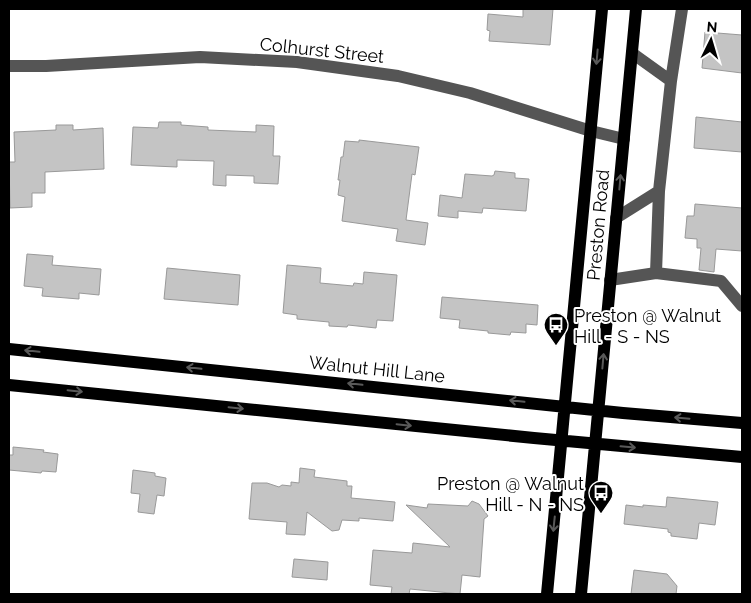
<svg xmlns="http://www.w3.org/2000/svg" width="751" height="603" font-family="Raleway,sans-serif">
	<rect width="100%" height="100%" fill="#fff"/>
	<!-- building -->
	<path fill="#c4c4c4" stroke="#999" d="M 523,9 L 553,9 L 550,45 L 489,41 L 490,31 L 487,30 L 488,14 L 523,17 Z
		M 705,32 L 742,35 L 742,73 L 702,68 Z
		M 696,117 L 742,122 L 742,152 L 694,148 Z
		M 159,122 L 181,122 L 181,125 L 208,127 L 208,130 L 256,132 L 256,125 L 274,126 L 273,156 L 280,156 L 278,184 L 254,183 L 254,176 L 226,175 L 226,186 L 213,185 L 214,161 L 177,160 L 177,167 L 131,165 L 133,127 L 158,128 Z
		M 56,125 L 73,125 L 73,130 L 103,128 L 104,169 L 45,172 L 45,193 L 32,193 L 32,207 L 10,208 L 9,162 L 15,162 L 14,132 L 56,130 Z
		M 359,140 L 419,147 L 415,175 L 412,174 L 406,220 L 428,223 L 425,245 L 396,241 L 398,229 L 342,221 L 345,197 L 338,195 L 340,180 L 338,180 L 341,157 L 343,157 L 345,141 L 359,142 Z
		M 495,171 L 515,173 L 515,178 L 529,179 L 526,211 L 483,208 L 482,213 L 458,211 L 458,218 L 438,216 L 440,195 L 462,198 L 465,174 L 492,176 L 494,175 Z
		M 695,204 L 742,208 L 742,251 L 716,249 L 714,272 L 699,270 L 701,248 L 697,248 L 697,239 L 685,238 L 687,216 L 694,216 Z
		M 27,254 L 53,256 L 52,265 L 101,269 L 99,295 L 79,293 L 79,299 L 42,296 L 43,288 L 24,286 Z
		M 287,265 L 321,268 L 320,283 L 353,286 L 354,283 L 363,284 L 364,272 L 397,275 L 393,321 L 377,320 L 376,328 L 348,325 L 347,327 L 329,326 L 329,322 L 297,319 L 297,315 L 283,313 Z
		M 167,268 L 240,275 L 238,305 L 164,299 Z
		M 442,297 L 538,305 L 537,325 L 526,324 L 526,333 L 511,332 L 510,335 L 488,333 L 488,331 L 459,328 L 460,320 L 440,318 Z
		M 13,447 L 44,450 L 43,452 L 58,454 L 56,472 L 42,471 L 41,473 L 9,470 L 9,455 L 13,455 Z
		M 300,468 L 315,470 L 314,477 L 347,481 L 347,486 L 352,486 L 351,498 L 395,502 L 393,521 L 359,518 L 359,521 L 342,520 L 339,530 L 332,531 L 307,512 L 305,535 L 286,534 L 287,522 L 249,519 L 252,483 L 267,483 L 279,487 L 282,485 L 291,486 L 291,482 L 299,483 Z
		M 133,470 L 155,473 L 155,476 L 166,478 L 164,496 L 157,495 L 154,514 L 138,512 L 140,494 L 131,493 Z
		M 667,497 L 718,502 L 715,525 L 699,523 L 697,539 L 671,536 L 671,533 L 668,532 L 668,529 L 624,524 L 626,505 L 643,507 L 643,505 L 666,507 Z
		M 472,501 L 479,504 L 488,516 L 484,519 L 480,577 L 462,575 L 460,594 L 410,589 L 409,594 L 391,594 L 392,587 L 370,585 L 373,550 L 412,553 L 413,543 L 450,547 L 406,505 L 427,508 L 428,504 L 468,506 Z
		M 294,559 L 328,562 L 327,580 L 292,577 Z
		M 634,570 L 667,574 L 677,586 L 676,594 L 631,594 Z"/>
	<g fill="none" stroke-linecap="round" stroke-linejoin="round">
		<!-- minor -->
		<path stroke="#555" stroke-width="12" d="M 632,53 L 671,81 L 659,191
			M 9,66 L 46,66 L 200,57 L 297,62 L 398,76 L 470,93 L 591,131 L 624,139
			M 671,81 L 682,9
			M 616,218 L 659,191 L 656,273
			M 610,280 L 656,273 L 721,281 L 742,306"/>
		<!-- major -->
		<path stroke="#000" stroke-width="12" d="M 9,349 L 623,413 L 742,423
			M 9,385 L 534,438 L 742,457
			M 547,594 L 602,9
			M 581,594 L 636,9"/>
	</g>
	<!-- one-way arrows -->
	<defs><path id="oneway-shaft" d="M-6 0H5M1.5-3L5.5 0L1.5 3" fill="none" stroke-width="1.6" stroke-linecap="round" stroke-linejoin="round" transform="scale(1.25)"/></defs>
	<g stroke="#595959">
		<use href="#oneway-shaft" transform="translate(597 57) rotate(95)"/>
		<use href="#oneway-shaft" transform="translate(620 182) rotate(-85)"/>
		<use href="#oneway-shaft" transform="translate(32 351) rotate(-174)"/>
		<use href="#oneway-shaft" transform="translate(603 361) rotate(-85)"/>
		<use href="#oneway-shaft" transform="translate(194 368) rotate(-174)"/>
		<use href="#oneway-shaft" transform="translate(355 384) rotate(-174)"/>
		<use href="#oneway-shaft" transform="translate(75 391) rotate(6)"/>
		<use href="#oneway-shaft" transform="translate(517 401) rotate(-174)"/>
		<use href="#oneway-shaft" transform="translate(236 408) rotate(6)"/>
		<use href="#oneway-shaft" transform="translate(682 418) rotate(-175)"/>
		<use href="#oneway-shaft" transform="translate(404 425) rotate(6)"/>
		<use href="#oneway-shaft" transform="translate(628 447) rotate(5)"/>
		<use href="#oneway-shaft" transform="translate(554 524) rotate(96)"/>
	</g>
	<!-- icons -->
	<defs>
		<symbol id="bus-pin" viewBox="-11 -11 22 30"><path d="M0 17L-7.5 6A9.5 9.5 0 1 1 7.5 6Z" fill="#000" stroke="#fff"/><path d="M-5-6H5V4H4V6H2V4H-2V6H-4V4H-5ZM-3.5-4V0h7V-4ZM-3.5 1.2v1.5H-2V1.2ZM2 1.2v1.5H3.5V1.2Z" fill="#fff"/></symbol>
	</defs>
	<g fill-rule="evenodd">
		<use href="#bus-pin" x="542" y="311" width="28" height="38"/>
		<use href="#bus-pin" x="587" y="479" width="28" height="38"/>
	</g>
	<g text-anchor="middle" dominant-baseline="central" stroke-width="4" stroke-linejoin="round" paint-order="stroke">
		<!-- street labels -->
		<g font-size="18" fill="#000" stroke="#fff">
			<text transform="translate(322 50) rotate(6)">Colhurst Street</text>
			<text transform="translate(598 225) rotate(-85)">Preston Road</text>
			<text transform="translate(377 369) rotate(6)">Walnut Hill Lane</text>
		</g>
		<!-- poi labels -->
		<g font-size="18" fill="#000" stroke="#fff" text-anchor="start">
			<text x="574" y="315">Preston @ Walnut<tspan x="574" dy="21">Hill - S - NS</tspan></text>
			<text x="584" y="483" text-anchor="end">Preston @ Walnut<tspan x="584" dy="21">Hill - N - NS</tspan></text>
		</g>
	</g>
	<!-- border -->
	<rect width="751" height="603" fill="none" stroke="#000000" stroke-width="20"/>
	<!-- north arrow -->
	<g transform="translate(711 40) rotate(5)" stroke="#ffffff" stroke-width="4" paint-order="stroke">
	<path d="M0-4L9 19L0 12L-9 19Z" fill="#000000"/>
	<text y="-8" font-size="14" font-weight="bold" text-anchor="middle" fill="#000000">N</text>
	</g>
</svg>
